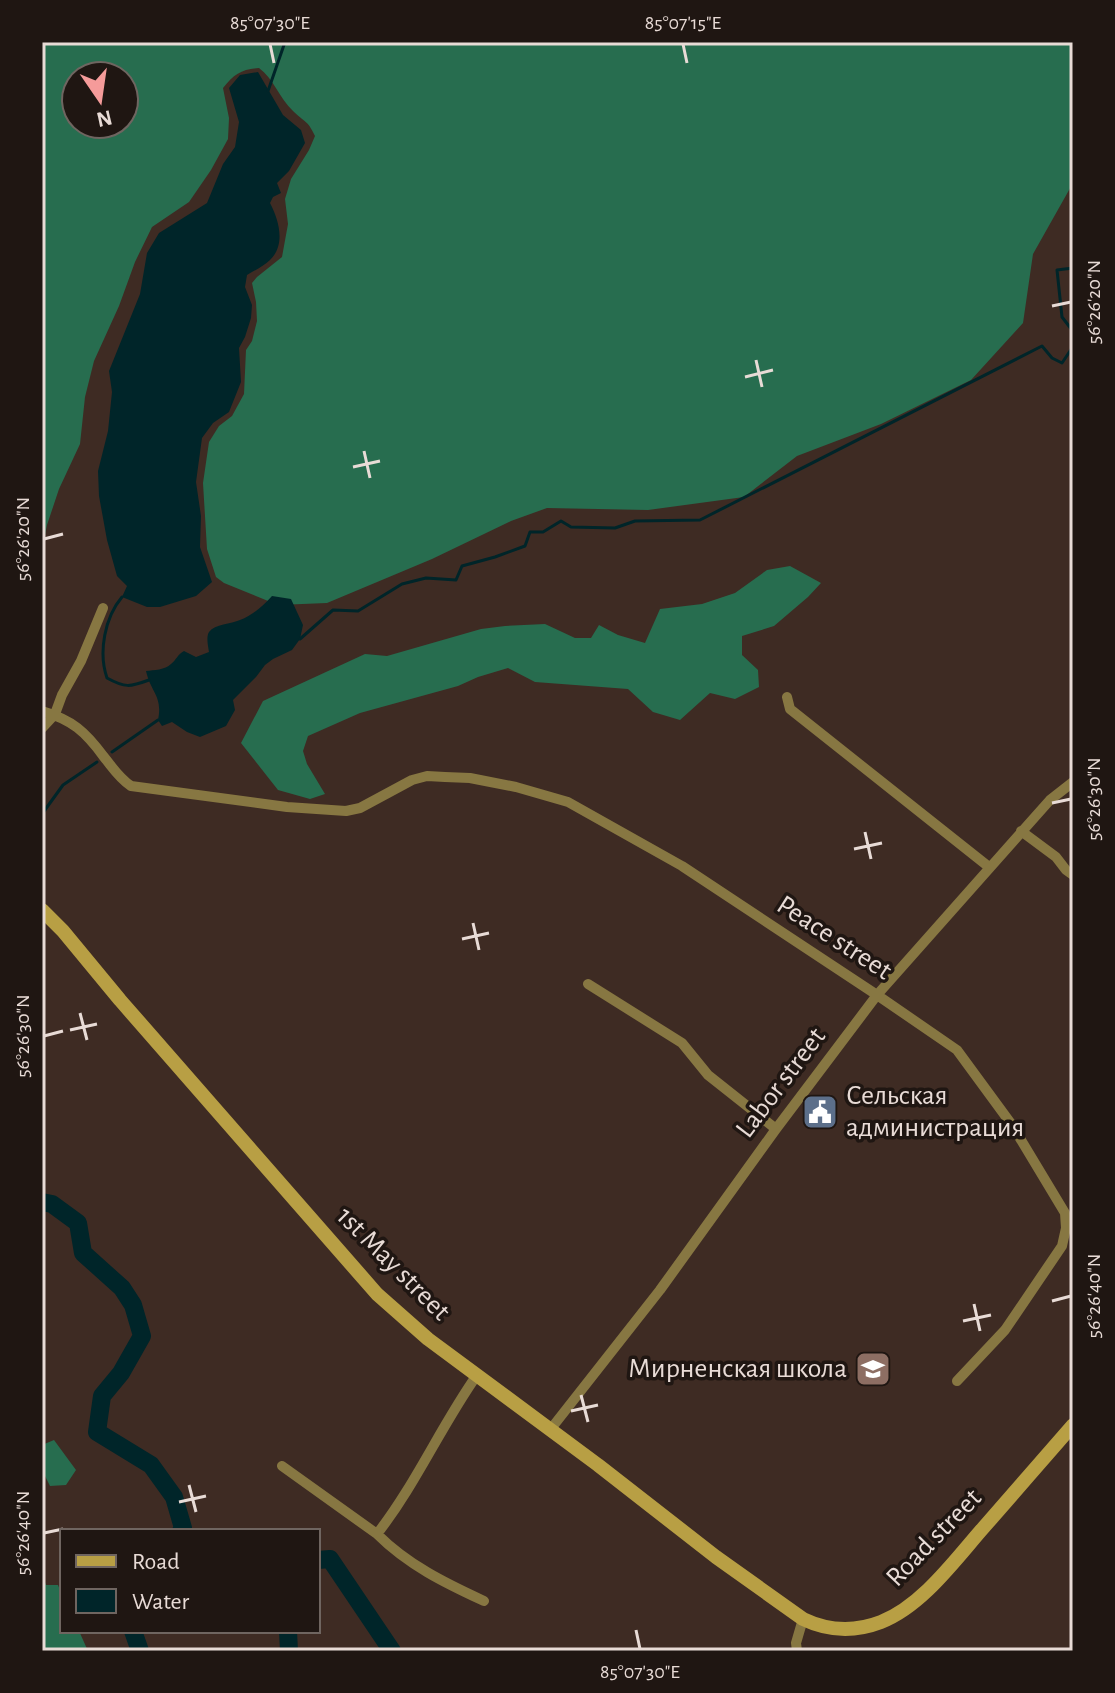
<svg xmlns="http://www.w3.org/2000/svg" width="1115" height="1693" font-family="'Alegreya Sans',sans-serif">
	<rect width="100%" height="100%" fill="#3e2b23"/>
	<!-- forest -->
	<path fill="#276d4f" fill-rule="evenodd" d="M 42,42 L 1073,42 L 1073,183 L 1033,254 L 1023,323 L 971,380 L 881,424 L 797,456 L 744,497 L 648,510 L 547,508 L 511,521 L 432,559 L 327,603 L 278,605 L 224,583 L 216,577 L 207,549 L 203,483 L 209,442 L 219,426 L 232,416 L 244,394 L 246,350 L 252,341 L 257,321 L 256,302 L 252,283 L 257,277 L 282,257 L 288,224 L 285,199 L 291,179 L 309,150 L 315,136 C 307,119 305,123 293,111 C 279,98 274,79 259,68 C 242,69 234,74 223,88 L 229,118 L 228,139 L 211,170 L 189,202 L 152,227 L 135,262 L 119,306 L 94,361 L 85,397 L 80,444 L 59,489 L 47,525 L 42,549 ZM 76,76 L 124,76 L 124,124 L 76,124 Z
		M 790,566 L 821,583 L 808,597 L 774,626 L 742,636 L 742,655 L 758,670 L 759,687 L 735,699 L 710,693 L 680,720 L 653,712 L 628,689 L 535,682 L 508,668 L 478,677 L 458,686 L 360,713 L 308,736 L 303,751 L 307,764 L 325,794 L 310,799 L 278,790 L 241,743 L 263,701 L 365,654 L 387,656 L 481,629 L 505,626 L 545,624 L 575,638 L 591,638 L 599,625 L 618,635 L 645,643 L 660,609 L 702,604 L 735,593 L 767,570 Z
		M 54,1440 L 76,1470 L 66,1485 L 50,1486 L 42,1470 L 42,1445 Z
		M 42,1574 L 46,1585 L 58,1585 L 62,1595 L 62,1631 L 79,1631 L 88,1651 L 42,1651 Z"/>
	<!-- water -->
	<path fill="#002529" d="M 258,72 L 283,115 L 301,130 L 305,143 L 289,171 L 277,183 L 281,193 L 273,197 L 270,203 C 279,220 286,245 270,260 C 264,266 255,270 247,275 L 245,287 L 252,305 L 251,318 L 245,337 L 239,348 L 241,382 L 229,412 L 213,423 L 202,438 L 196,482 L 201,516 L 200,547 L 212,582 L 196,596 L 160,607 L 147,607 L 122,597 L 127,586 L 117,576 L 107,540 L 99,496 L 98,471 L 108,431 L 112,392 L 109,371 L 140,294 L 147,253 L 159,233 L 207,203 L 223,164 L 235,147 L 239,122 L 229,88 L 240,75 Z
		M 272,596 L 291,599 L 303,625 L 300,639 L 292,650 L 273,659 L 265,665 L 256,677 L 233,700 L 235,710 L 226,726 L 200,737 L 187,732 L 172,722 L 162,726 L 158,720 C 163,696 151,693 146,671 C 154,670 165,670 171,664 C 177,659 177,655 184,651 L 196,657 L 209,652 C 208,646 206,637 209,632 C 215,624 231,624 240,620 C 253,615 263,606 272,596 Z"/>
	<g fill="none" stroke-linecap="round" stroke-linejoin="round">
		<!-- stream -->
		<path stroke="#002529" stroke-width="3" d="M 268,91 L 285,42
			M 122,597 C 105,617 98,652 107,678 C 125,688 130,687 149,680
			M 300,639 L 333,610 L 358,611 L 402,584 L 426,578 L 456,580 L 462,566 L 495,557 L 525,546 L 530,532 L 543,532 L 561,521 L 571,527 L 615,528 L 635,521 L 700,520 L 1042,346 L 1052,358 L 1062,363 L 1072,348 L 1072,330 L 1062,317 L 1057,270 L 1073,268
			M 112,752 L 158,720
			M 42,814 L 63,785 L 97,762"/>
		<!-- river -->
		<path stroke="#002529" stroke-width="18" d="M 42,1202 L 52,1204 L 78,1223 L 83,1253 L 122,1288 L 133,1305 L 142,1336 L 121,1373 L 102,1396 L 97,1432 L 151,1465 L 174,1497 L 183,1528 L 181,1531
			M 318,1560 L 330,1559 L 392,1651
			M 133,1631 L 140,1651
			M 288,1631 L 289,1651"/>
		<!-- street -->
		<path stroke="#877742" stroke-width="10" d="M 787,697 L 790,709 L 989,867
			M 42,711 C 72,720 85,731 104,757 C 113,768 119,778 131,786 L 287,807 L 346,811 L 360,808 L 412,780 L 427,776 L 445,777 L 470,778 L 516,787 L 568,802 L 682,866 L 877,995 L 957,1050 L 1012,1125 L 1065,1213 L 1066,1228 L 1062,1246 L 1005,1330 L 957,1381
			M 42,728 L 55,714 L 62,695 L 81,661 L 103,608
			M 1021,831 L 1056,857 L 1066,870 L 1073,875
			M 588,984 L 682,1043 L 708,1075 L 776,1129
			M 550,1430 L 660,1290 L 776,1129 L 877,995 L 1050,800 L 1073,782
			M 282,1466 L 377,1534 C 416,1484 441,1426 477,1375
			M 377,1534 C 408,1565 445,1583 484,1601
			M 797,1651 L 796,1643 L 803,1619"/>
		<!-- secondary -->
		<path stroke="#b89f44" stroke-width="14" d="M 42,910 L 63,931 L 120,1000 L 377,1294 L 428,1339 L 598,1465 L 716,1557 L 803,1619 C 828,1631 855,1632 881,1622 C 922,1606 955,1560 984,1527 C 1014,1493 1043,1459 1073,1425"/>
	</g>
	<!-- ticks -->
	<path fill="none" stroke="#e8dbd6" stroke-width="3" d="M 270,44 L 274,63M 683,44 L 687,63M 1052,306 L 1071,302M 756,360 L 762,387M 745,377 L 773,370M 364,451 L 370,478M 353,467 L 380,461M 44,539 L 63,534M 1052,803 L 1071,799M 865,832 L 871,859M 854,849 L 882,843M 473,923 L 479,950M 462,939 L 489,933M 80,1013 L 87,1040M 70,1030 L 97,1024M 44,1036 L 63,1031M 1052,1301 L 1071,1296M 974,1304 L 980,1331M 963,1321 L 991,1315M 581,1395 L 588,1422M 571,1411 L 598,1405M 189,1485 L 196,1512M 179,1502 L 206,1496M 44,1533 L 63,1529M 636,1630 L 640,1649"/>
	<!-- icons -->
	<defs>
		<symbol id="civic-square" viewBox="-11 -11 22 22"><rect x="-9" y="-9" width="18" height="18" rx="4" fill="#5c6f8a" stroke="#1f1612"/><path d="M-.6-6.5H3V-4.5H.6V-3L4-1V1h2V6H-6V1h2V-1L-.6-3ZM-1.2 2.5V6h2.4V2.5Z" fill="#fff"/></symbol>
		<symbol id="school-square" viewBox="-11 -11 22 22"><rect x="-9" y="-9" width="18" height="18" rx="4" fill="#8d6e63" stroke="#1f1612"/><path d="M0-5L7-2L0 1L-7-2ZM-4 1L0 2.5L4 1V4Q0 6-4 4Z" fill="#fff"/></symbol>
	</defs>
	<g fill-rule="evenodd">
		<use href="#civic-square" x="800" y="1092" width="40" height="40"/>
		<use href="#school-square" x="853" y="1349" width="40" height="40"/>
	</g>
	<g text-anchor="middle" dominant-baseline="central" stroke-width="7" stroke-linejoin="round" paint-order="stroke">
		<!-- street labels -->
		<g font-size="28" fill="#e8dbd6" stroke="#1f1612">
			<text transform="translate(834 938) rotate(33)">Peace street</text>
			<text transform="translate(781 1083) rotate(-53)">Labor street</text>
			<text transform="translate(393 1264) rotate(45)">1st May street</text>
			<text transform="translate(934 1538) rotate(-46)">Road street</text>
		</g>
		<!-- poi labels -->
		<g font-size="28" fill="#e8dbd6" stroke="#1f1612" text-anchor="start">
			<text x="846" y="1096">Сельская<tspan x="846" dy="32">администрация</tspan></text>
			<text x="847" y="1369" text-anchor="end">Мирненская школа</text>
		</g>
	</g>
	<!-- border -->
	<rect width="1115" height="1693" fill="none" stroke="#1f1612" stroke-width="88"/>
	<!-- legend -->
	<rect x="60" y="1529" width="260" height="104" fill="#1f1612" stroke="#6f6560" stroke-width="2"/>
	<rect x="76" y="1555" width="40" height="12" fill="#b89f44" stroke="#6f6560" stroke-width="2"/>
	<text x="132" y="1569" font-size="24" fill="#e8dbd6">Road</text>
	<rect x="76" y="1589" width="40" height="24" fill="#002529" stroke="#6f6560" stroke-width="2"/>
	<text x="132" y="1609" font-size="24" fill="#e8dbd6">Water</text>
	<!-- north arrow -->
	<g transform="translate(100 100) rotate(167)"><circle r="38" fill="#1f1612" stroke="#6f6560" stroke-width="2"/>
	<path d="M0-6L14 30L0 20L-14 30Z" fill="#f59b9a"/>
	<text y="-12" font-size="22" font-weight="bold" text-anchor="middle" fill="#e8dbd6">N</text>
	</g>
	<rect x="44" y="44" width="1027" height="1605" fill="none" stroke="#e8dbd6" stroke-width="3"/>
	<g font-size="20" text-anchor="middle" fill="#e8dbd6">
		<text x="270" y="29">85°07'30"E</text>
		<text x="683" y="29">85°07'15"E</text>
		<text transform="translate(1093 302) rotate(-90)" y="7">56°26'20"N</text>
		<text transform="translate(22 539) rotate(-90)" y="7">56°26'20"N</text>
		<text transform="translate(1093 799) rotate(-90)" y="7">56°26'30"N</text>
		<text transform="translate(22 1036) rotate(-90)" y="7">56°26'30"N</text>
		<text transform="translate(1093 1296) rotate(-90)" y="7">56°26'40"N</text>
		<text transform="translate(22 1533) rotate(-90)" y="7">56°26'40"N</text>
		<text x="640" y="1678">85°07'30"E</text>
	</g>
</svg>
